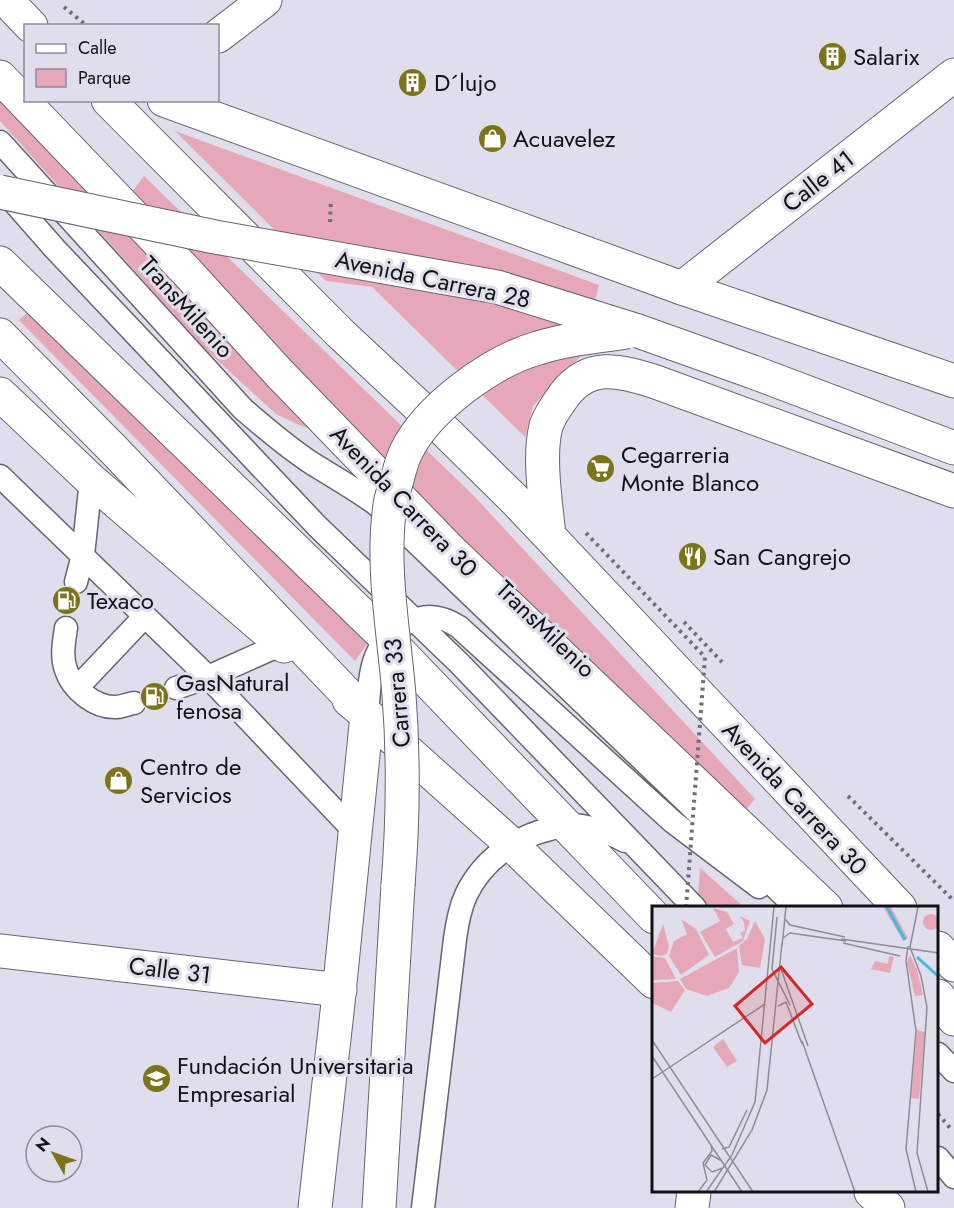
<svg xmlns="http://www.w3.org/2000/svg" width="954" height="1208" font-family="Jost,sans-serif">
	<rect width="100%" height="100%" fill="#e0deec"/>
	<!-- green -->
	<path fill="#e6a8b8" d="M 0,93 L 326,435 L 297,424 L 276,414 L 205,349 L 0,121 Z
		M 175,131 L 599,285 L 581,356 L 533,406 L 525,437 L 372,287 L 326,281 Z
		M 144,176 L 474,496 L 755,799 L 745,811 L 519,600 L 355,430 L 132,192 Z
		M 29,311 L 372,637 L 355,661 L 19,320 Z
		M 700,868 L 745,908 L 710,908 L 698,897 Z"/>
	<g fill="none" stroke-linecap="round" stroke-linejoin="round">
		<defs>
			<path id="service" d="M 0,142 L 243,409 C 265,428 288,448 313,464 C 334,477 355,489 376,504 L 797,908
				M 5,192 L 55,249 L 317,526 L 460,664 L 695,908
				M 0,476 L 208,677 L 356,833
				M 76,582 L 83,555 L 91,480
				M 66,628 C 64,641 61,657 66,670 C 72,689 95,708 116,707 C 121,707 128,704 134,703
				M 77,688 L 145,616
				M 176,688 L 208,677 L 282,644
				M 367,715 C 369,694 369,668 379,650 C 390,629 419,611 442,619 C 448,620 454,624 459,627 L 673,822 L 759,887
				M 938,1054 L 954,1071
				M 938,1158 L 954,1177
				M 423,1208 L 455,939 C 457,924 460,908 466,895 C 482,861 515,837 550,829 C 556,827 563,825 568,825 C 588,825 608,832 625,841"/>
			<path id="minor" d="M 218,36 L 265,0
				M 682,288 L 954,75
				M 0,951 L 340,990
				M 692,1208 L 694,1192"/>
			<path id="secondary" d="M 164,100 L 682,288 L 954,381
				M 753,372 L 954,448
				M 0,394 L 91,480 L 284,646
				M 315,1208 L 338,1003 L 367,715 L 349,700
				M 379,1208 L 398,885"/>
			<path id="trunk" d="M 6,0 L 31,26
				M 0,77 L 187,272 L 279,373 L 450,550 L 826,908
				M 108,100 L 340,333 L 447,433 L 515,500 L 900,908
				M 0,263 L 387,639 L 654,917
				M 0,335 L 113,449 L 367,715 L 511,844 L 654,982
				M 549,536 C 546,504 538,457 546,426 C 550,414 558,404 565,394 C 590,362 619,371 653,381 L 954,491
				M 938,948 L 954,965
				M 938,996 L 954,1019
				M 871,1192 L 888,1208"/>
		</defs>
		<!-- service casing -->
		<use href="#service" stroke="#676571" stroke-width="25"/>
		<!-- minor casing -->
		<use href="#minor" stroke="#676571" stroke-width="35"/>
		<!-- secondary casing -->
		<use href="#secondary" stroke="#676571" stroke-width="35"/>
		<!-- trunk casing -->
		<use href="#trunk" stroke="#676571" stroke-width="35"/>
		<!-- path -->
		<path stroke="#6f6d77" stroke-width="4" stroke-dasharray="3 4.5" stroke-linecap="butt" d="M 64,7 L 87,26
			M 330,222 L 331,200
			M 684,622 L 722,662
			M 848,796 L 954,901
			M 938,1114 L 951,1129"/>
		<!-- service -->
		<use href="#service" stroke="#fff" stroke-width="22"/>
		<!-- minor -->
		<use href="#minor" stroke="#fff" stroke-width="33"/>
		<!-- secondary -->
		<use href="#secondary" stroke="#fff" stroke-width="33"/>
		<!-- trunk -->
		<use href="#trunk" stroke="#fff" stroke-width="33"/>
		<defs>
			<path id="secondary-bridge" d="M 0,192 L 215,237 L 497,287 L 638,331 L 753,372
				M 398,885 C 403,822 404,759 399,695 C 394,632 381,567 390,505 C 391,497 394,490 396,483 C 399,473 401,462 406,452 C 427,408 492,361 538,348 C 567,339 598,336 628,332"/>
		</defs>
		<!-- secondary-bridge casing -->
		<use href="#secondary-bridge" stroke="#676571" stroke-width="35" stroke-linecap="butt"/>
		<!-- path-bridge -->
		<path stroke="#6f6d77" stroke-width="4" stroke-dasharray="3 4.5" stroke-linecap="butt" d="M 586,533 L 705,657 L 686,908"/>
		<!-- secondary-bridge -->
		<use href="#secondary-bridge" stroke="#fff" stroke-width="33"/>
	</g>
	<!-- icons -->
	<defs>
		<symbol id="building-disc" viewBox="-11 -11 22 22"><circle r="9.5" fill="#7b7418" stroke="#e0deec"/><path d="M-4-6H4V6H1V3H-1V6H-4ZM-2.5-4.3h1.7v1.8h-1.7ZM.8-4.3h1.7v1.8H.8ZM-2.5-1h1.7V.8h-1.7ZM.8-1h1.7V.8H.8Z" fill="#fff"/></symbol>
		<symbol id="shop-disc" viewBox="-11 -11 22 22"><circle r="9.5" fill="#7b7418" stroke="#e0deec"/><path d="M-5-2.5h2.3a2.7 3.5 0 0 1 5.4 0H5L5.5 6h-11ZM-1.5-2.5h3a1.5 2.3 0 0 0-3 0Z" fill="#fff"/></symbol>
		<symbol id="supermarket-disc" viewBox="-11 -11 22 22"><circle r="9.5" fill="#7b7418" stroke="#e0deec"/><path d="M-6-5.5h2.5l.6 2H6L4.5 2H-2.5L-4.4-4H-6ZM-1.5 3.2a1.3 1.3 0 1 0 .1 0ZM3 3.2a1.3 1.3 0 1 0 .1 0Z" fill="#fff"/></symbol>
		<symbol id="restaurant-disc" viewBox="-11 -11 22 22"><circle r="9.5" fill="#7b7418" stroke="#e0deec"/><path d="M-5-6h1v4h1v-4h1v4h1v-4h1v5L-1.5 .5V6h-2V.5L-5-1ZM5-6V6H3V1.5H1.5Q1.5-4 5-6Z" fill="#fff"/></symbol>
		<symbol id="fuel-disc" viewBox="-11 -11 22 22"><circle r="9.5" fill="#7b7418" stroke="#e0deec"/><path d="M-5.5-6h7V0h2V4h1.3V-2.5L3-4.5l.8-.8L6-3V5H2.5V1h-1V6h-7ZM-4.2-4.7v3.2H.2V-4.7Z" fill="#fff"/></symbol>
		<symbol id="university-disc" viewBox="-11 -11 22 22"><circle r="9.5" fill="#7b7418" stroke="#e0deec"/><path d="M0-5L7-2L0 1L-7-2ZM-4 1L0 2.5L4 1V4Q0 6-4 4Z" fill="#fff"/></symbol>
	</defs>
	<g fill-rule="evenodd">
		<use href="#building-disc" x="816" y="40" width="33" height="33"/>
		<use href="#building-disc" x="396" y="66" width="33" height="33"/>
		<use href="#shop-disc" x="476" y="122" width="33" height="33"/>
		<use href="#supermarket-disc" x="584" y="452" width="33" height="33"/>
		<use href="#restaurant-disc" x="676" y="540" width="33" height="33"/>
		<use href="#fuel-disc" x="50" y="584" width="33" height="33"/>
		<use href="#fuel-disc" x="138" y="680" width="33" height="33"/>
		<use href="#shop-disc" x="102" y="764" width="33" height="33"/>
		<use href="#university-disc" x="140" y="1062" width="33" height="33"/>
	</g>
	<g text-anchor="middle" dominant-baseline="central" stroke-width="6" stroke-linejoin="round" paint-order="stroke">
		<!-- poi labels -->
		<g font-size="24" fill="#121116" stroke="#e0deec" text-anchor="start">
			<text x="853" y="56">Salarix</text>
			<text x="434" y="82">D´lujo</text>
			<text x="513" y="138">Acuavelez</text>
			<text x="621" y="454">Cegarreria<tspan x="621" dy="28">Monte Blanco</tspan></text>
			<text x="713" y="556">San Cangrejo</text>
			<text x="87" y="600">Texaco</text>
			<text x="176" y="682">GasNatural<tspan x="176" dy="28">fenosa</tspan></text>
			<text x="140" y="766">Centro de<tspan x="140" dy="28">Servicios</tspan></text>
			<text x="177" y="1065">Fundación Universitaria<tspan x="177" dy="28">Empresarial</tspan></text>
		</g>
		<!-- street labels -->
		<g font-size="24" fill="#121116" stroke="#e0deec">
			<text transform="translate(818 181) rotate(-38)">Calle 41</text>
			<text transform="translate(433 279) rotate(12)">Avenida Carrera 28</text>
			<text transform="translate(187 307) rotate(48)">TransMilenio</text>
			<text transform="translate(404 501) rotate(46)">Avenida Carrera 30</text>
			<text transform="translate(546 629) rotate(44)">TransMilenio</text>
			<text transform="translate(397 693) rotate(-95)">Carrera 33</text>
			<text transform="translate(795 798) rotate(47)">Avenida Carrera 30</text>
			<text transform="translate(170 970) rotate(7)">Calle 31</text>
		</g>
	</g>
	<!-- overview -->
	<g transform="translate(652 906)">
		<rect width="286" height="286" fill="#e0deec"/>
		<path d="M 231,1 L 239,1 L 256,32 L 251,35 ZM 61,2 L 75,6 L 82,18 L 74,23 L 81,36 L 91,32 L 88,27 L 93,25 L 92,17 L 88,10 L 98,15 L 91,35 L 63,51 L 48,26 L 68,15 ZM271 16a8 8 0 1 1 16 0a8 8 0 1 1-16 0ZM 29,13 L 44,23 L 57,49 L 29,69 L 17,50 L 22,35 L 35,28 ZM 103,15 L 113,33 L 108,62 L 90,59 L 87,40 L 95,33 ZM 11,18 L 17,40 L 15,48 L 9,50 L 0,48 ZM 85,42 L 87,66 L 77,82 L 55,90 L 34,83 L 28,73 ZM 258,49 L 265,64 L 271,89 L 263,90 L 255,57 ZM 0,50 L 13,52 L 24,73 L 0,74 ZM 237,50 L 242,51 L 238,67 L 219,63 L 223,55 L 236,58 ZM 26,75 L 33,84 L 19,106 L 0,97 L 0,77 ZM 265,124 L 273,126 L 267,193 L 259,192 ZM 71,133 L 85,155 L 75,161 L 61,141 Z" fill="#e6a8b8"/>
		<path fill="none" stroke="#3cbce5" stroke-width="3" d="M 235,1 L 253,34M 265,51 L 287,71"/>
		<path fill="none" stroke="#8e8c96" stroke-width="1.5" d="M 266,1 L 258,41 L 269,70 L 275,101 L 265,247 L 276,286M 125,11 L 120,63 L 138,99M 133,13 L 138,19 L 193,31M 131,32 L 138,27 L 194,35M 189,33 L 287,47M 191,37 L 248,50M 130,40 L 134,1M 256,40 L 254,55 L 264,125 L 254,243 L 264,286M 129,63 L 156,140M 126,100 L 134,96 L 150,138M 0,134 L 101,286M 150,135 L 203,286M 0,150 L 90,286M 0,173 L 113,98M 70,243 L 77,241 L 95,204M 70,255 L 59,249 L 53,259 L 60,266 L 71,262M 46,286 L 55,274 L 51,257 L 60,245 L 59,239M 54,286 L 80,249 L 103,196 L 122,1M 62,286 L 100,224 L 115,184 L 130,37"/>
		<path fill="#d62828" fill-opacity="0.15" stroke="#d62828" stroke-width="3" d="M 129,61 L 160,98 L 113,137 L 83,100 Z"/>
		<rect width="286" height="286" fill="none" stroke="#121116" stroke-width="3"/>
	</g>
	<!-- legend -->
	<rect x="24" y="24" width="195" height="78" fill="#e0deec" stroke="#8e8c96" stroke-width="1.5"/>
	<rect x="36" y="44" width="30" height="9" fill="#ffffff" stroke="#8e8c96" stroke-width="1.5"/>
	<text x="78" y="54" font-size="18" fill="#121116">Calle</text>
	<rect x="36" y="69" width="30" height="18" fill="#e6a8b8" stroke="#8e8c96" stroke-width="1.5"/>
	<text x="78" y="84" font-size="18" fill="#121116">Parque</text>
	<!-- north arrow -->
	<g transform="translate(54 1154) rotate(310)"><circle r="28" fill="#e0deec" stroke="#8e8c96" stroke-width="1.5"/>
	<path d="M0-4.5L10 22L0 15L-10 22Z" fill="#7b7418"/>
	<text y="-9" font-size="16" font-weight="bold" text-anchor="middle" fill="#121116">N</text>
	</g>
</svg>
